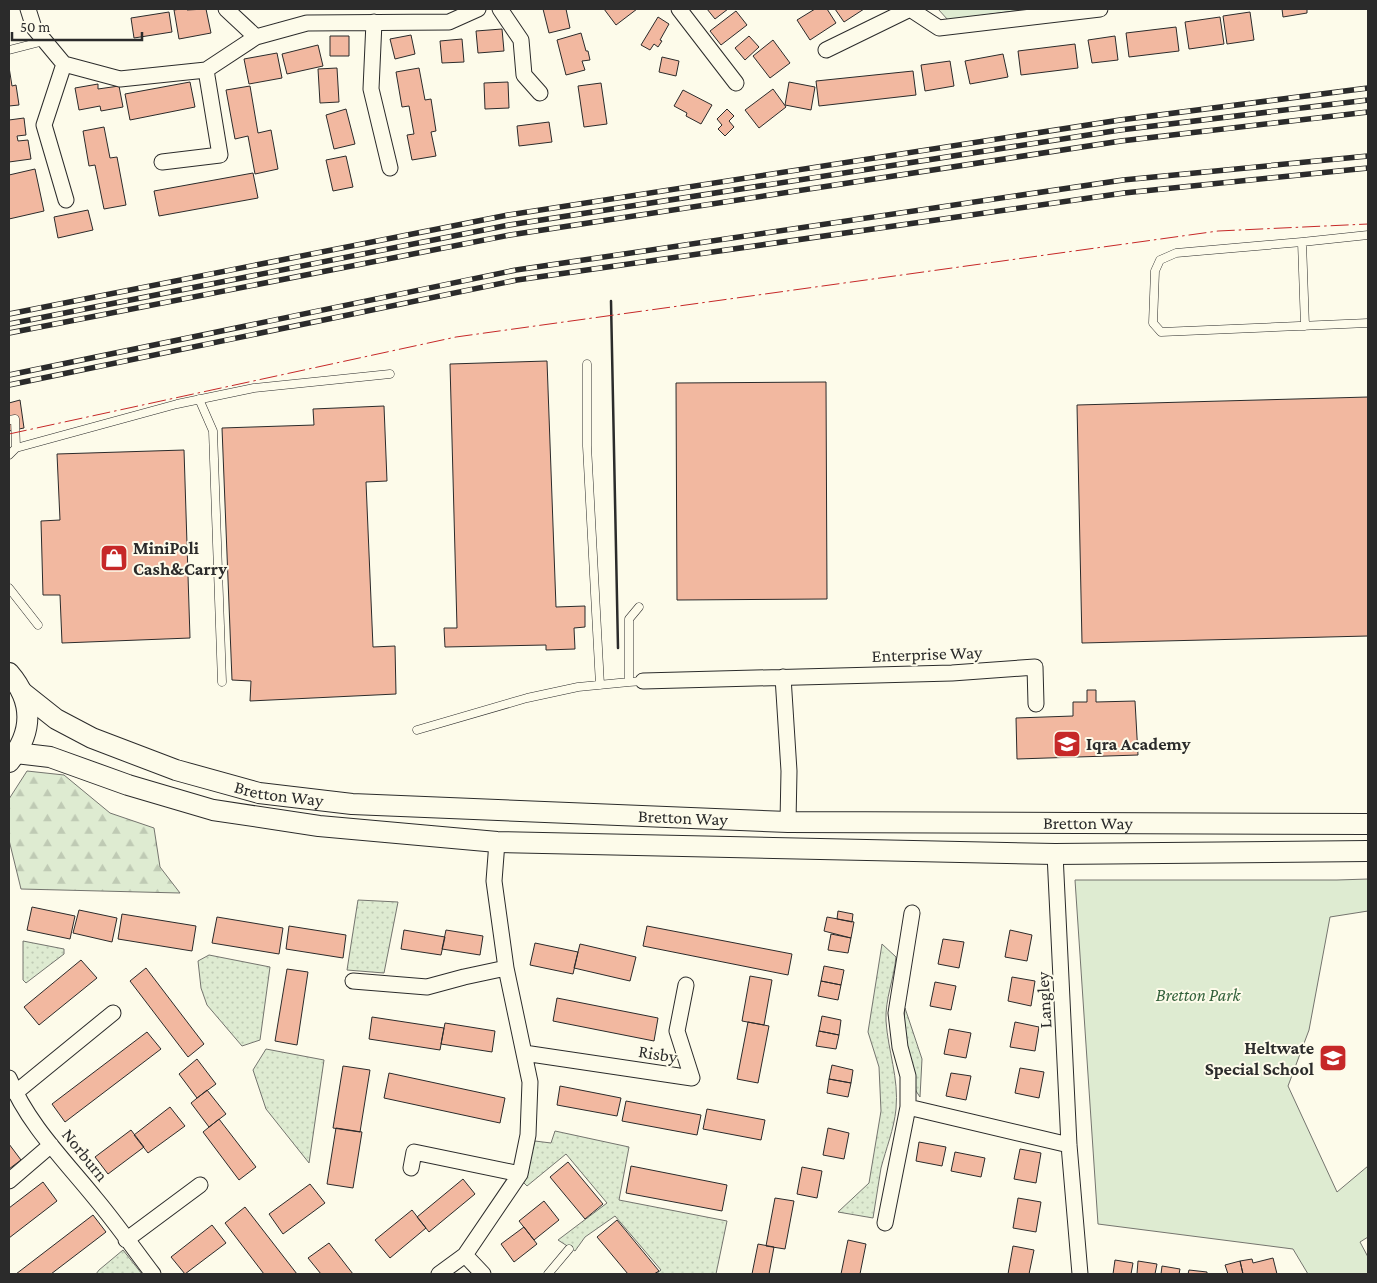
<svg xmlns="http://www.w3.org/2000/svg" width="1377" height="1283" font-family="'Crimson Pro',serif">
	<defs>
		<pattern id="grass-dots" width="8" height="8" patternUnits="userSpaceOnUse" patternTransform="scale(1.25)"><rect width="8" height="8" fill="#deebd1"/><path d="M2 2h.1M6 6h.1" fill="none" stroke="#bfcab4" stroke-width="1.8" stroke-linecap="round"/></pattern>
		<pattern id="forest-firs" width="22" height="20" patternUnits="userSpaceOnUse" patternTransform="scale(1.25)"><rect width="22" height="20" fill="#deebd1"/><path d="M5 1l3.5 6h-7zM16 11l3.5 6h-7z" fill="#bfcab4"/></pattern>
	</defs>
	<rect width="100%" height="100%" fill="#fdfbea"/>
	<!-- grass -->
	<path fill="url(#grass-dots)" stroke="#74746e" d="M 358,900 L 398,902 L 384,973 L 347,970 Z
		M 23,941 L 64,949 L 64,954 L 26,983 L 23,980 Z
		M 882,944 L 896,957 C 894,979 885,999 886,1021 C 888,1051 899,1078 896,1109 C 894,1129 886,1149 881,1168 C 878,1185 876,1201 873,1218 L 838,1212 L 869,1183 L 881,1111 L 879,1067 L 868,1032 Z
		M 209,955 L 270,967 L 260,1040 L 242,1046 L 207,1005 L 201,988 L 198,961 Z
		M 905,1008 L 922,1059 L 920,1097 L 916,1091 L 903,1037 Z
		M 266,1049 L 324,1060 L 309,1163 L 266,1109 L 253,1070 Z
		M 555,1131 L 629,1147 L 619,1200 L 727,1221 L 716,1274 L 656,1274 L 661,1270 L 615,1216 L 585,1237 L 575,1251 L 558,1240 L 607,1203 L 566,1154 L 527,1186 L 523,1182 L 535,1141 L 551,1143 Z
		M 123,1250 L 142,1274 L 96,1274 L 99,1270 Z"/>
	<!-- forest -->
	<path fill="url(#forest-firs)" stroke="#74746e" d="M 27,771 L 64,775 L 110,813 L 154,828 L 160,867 L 180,893 L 21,889 L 9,840 L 9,799 Z"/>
	<!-- park -->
	<path fill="#deebd1" stroke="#74746e" d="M 938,9 L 1029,9 L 948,20 Z
		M 1368,879 L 1368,911 L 1330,917 L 1309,1030 L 1288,1086 L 1337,1192 L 1368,1166 L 1368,1237 L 1360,1242 L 1368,1257 L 1368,1274 L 1308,1274 L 1293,1249 L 1098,1224 L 1075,880 L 1337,880 Z"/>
	<!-- building -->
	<path fill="#f2b8a0" stroke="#2b2b2b" d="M 181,9 L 187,9 L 187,10 L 206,9 L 211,33 L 179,39 L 174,10 Z
		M 543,9 L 566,9 L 570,28 L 549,33 Z
		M 604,9 L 637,9 L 616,25 Z
		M 707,9 L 728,9 L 715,19 Z
		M 815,9 L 827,9 L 836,23 L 810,40 L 797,20 Z
		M 835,9 L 864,9 L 844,22 Z
		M 1282,9 L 1307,9 L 1307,13 L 1283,17 Z
		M 736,11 L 747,25 L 721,45 L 710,31 Z
		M 169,12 L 172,32 L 134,38 L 131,18 Z
		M 1250,12 L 1254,40 L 1227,44 L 1223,16 Z
		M 658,17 L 669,24 L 660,40 L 662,41 L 658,47 L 654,44 L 650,50 L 641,45 Z
		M 1220,17 L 1224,44 L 1189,49 L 1185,22 Z
		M 1176,27 L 1179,51 L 1129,57 L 1126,33 Z
		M 502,29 L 504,51 L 478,53 L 476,31 Z
		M 581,33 L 586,51 L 588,51 L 590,60 L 582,61 L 585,70 L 566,75 L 557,40 Z
		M 411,35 L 415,54 L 395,59 L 390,39 Z
		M 330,36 L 349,36 L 349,56 L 330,56 Z
		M 749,36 L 759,47 L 745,60 L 735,48 Z
		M 1115,36 L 1118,60 L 1092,63 L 1088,40 Z
		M 462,39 L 464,62 L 442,63 L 440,41 Z
		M 773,40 L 790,63 L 770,78 L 753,56 Z
		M 1075,44 L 1078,68 L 1021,75 L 1018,51 Z
		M 318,45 L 323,66 L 287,74 L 282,54 Z
		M 277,53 L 282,78 L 249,84 L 244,59 Z
		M 1003,54 L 1008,77 L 970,84 L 965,61 Z
		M 662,57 L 679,61 L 676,76 L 659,72 Z
		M 950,61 L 954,86 L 925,91 L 921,65 Z
		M 9,67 L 12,86 L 16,85 L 19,105 L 9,106 Z
		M 337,68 L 339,102 L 320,103 L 318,69 Z
		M 419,68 L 425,100 L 431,99 L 436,131 L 431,132 L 436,156 L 412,160 L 407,135 L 414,134 L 409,106 L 402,107 L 396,72 Z
		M 913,71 L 916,95 L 819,106 L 816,81 Z
		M 190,82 L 195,107 L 130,120 L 125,94 Z
		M 508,82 L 509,108 L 485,109 L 484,83 Z
		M 789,82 L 815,87 L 811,110 L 785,105 Z
		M 601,83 L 607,124 L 584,127 L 578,86 Z
		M 98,84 L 98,89 L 119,86 L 123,107 L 101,111 L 100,106 L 79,110 L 75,88 Z
		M 250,86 L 258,133 L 271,130 L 278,169 L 255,174 L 248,136 L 235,139 L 226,90 Z
		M 773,89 L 786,107 L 759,128 L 745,110 Z
		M 683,90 L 712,105 L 701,124 L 686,116 L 687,113 L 674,106 Z
		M 346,109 L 355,144 L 334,149 L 326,115 Z
		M 727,109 L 734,116 L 729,121 L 734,127 L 725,136 L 718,129 L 722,125 L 717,119 Z
		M 24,118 L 26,135 L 17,136 L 18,141 L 28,140 L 31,159 L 9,162 L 9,120 Z
		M 549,122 L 552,142 L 519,146 L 517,126 Z
		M 104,127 L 110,158 L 117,157 L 126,205 L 104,209 L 95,165 L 89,166 L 83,131 Z
		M 346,156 L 353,187 L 333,191 L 326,160 Z
		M 35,169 L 44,211 L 9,219 L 9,175 Z
		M 253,173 L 258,198 L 159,216 L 154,191 Z
		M 88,210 L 93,230 L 58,238 L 54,217 Z
		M 547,361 L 556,607 L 585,606 L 585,627 L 574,628 L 575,649 L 546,650 L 546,645 L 445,647 L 444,628 L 457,628 L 450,364 Z
		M 826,382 L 827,599 L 677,600 L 676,383 Z
		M 1368,397 L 1368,636 L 1082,643 L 1077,405 Z
		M 20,400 L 24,428 L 9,431 L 9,403 Z
		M 384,406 L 387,481 L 366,482 L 373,647 L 395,646 L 396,694 L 250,701 L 251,681 L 232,680 L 222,428 L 314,425 L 313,409 Z
		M 184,450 L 190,638 L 62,643 L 60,595 L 43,595 L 41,521 L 60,520 L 57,454 Z
		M 1087,690 L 1096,690 L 1096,702 L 1135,701 L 1138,755 L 1017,759 L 1016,718 L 1073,716 L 1073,702 L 1087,702 Z
		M 32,907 L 75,916 L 70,939 L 27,930 Z
		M 79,910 L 117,918 L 112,942 L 73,933 Z
		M 838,911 L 853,914 L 852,922 L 837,919 Z
		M 122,914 L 196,926 L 192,951 L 118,939 Z
		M 217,917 L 283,928 L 279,954 L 212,943 Z
		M 827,917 L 854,922 L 851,938 L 824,931 Z
		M 289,926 L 346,935 L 343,958 L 286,949 Z
		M 647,926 L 792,954 L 788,975 L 643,946 Z
		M 404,930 L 445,937 L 441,955 L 401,949 Z
		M 446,930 L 483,936 L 480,955 L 442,949 Z
		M 1010,930 L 1032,935 L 1027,961 L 1005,957 Z
		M 831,934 L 851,938 L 848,953 L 828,950 Z
		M 943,939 L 964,942 L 959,968 L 938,964 Z
		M 535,943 L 578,952 L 573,974 L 530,965 Z
		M 580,944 L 636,957 L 630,981 L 574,968 Z
		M 81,960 L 97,978 L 39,1025 L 24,1007 Z
		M 824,966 L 844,970 L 841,985 L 821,981 Z
		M 146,968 L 204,1044 L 188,1057 L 130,981 Z
		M 287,969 L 308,972 L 297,1045 L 275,1041 Z
		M 750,976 L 772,980 L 764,1025 L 742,1021 Z
		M 1012,977 L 1035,981 L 1031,1006 L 1008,1001 Z
		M 821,981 L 841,985 L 838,1000 L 818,996 Z
		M 935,982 L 956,986 L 951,1010 L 930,1006 Z
		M 557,998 L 658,1018 L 654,1041 L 553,1021 Z
		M 822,1016 L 841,1020 L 839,1035 L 819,1031 Z
		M 372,1017 L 444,1028 L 440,1050 L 369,1039 Z
		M 748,1022 L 769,1026 L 758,1083 L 737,1079 Z
		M 1015,1022 L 1039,1027 L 1035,1051 L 1010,1047 Z
		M 445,1023 L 495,1031 L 492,1052 L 441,1044 Z
		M 949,1029 L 971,1033 L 966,1058 L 944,1054 Z
		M 819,1031 L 839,1035 L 836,1049 L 816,1046 Z
		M 147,1032 L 161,1049 L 65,1122 L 52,1104 Z
		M 197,1059 L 216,1084 L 197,1098 L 179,1074 Z
		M 832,1065 L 853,1070 L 851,1083 L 829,1079 Z
		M 343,1066 L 370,1070 L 360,1132 L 333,1128 Z
		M 1020,1068 L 1044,1072 L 1039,1098 L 1015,1093 Z
		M 389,1073 L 505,1098 L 500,1123 L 384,1098 Z
		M 951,1073 L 971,1076 L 966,1100 L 946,1096 Z
		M 829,1079 L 851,1083 L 848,1097 L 827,1093 Z
		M 560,1086 L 621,1098 L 617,1116 L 557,1105 Z
		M 207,1090 L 226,1114 L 209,1127 L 191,1103 Z
		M 626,1101 L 701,1115 L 697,1135 L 622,1121 Z
		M 170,1107 L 185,1126 L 148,1153 L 134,1135 Z
		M 707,1109 L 765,1120 L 761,1140 L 703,1129 Z
		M 219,1119 L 256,1167 L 239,1180 L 203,1132 Z
		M 336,1128 L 362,1132 L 353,1188 L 327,1184 Z
		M 828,1128 L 849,1133 L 844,1159 L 823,1155 Z
		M 131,1130 L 144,1147 L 108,1174 L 95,1157 Z
		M 919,1142 L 946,1147 L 942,1166 L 916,1161 Z
		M 9,1144 L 21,1160 L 9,1169 Z
		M 1020,1149 L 1041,1153 L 1036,1183 L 1014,1179 Z
		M 955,1152 L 985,1158 L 981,1177 L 951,1171 Z
		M 568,1162 L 603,1204 L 585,1219 L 550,1177 Z
		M 631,1166 L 727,1185 L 722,1211 L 626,1193 Z
		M 802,1167 L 822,1171 L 817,1198 L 797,1194 Z
		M 463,1179 L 475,1194 L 429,1232 L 417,1217 Z
		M 43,1182 L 57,1201 L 9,1238 L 9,1208 Z
		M 310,1184 L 325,1203 L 283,1234 L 269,1214 Z
		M 775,1198 L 794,1201 L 785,1249 L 766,1246 Z
		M 1018,1198 L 1041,1202 L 1036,1232 L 1013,1228 Z
		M 544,1201 L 559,1220 L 534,1240 L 519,1221 Z
		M 245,1207 L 297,1274 L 264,1274 L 225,1223 Z
		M 412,1210 L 426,1228 L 390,1258 L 375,1240 Z
		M 93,1215 L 106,1232 L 51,1274 L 16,1274 Z
		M 617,1220 L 659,1271 L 654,1274 L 628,1274 L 597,1237 Z
		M 212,1225 L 226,1243 L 185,1274 L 171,1257 Z
		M 524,1227 L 537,1244 L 514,1262 L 501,1244 Z
		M 848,1240 L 866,1244 L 860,1274 L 841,1274 Z
		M 329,1243 L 353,1274 L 321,1274 L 308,1258 Z
		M 758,1244 L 774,1247 L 769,1274 L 752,1274 Z
		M 1013,1246 L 1034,1250 L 1029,1274 L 1008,1274 Z
		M 1273,1258 L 1277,1274 L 1243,1274 L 1240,1261 L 1252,1259 L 1253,1263 Z
		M 1115,1260 L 1133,1263 L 1131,1274 L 1113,1274 Z
		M 1138,1261 L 1157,1264 L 1155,1274 L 1137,1274 Z
		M 1240,1261 L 1243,1274 L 1228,1274 L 1225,1265 Z
		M 1162,1266 L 1180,1269 L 1179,1274 L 1161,1274 Z
		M 1189,1270 L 1207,1272 L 1207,1274 L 1188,1274 Z"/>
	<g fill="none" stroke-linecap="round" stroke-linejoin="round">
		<defs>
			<path id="service" d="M 9,50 L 44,41
				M 1368,235 L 1302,242 L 1176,253 L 1160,260 L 1155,271 L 1153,323 L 1161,332 L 1368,323
				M 1302,242 L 1305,326
				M 587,364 L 587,446 L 600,685
				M 199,399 L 213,431 L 222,682
				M 9,420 L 15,419 L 16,448
				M 9,455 L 16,448 L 177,404 L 254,388 L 390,374
				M 9,588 L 38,625
				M 639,607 L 629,619 L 629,682 L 643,681
				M 417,730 L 527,698 L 578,687 L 629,682
				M 548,1274 L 569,1249"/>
			<path id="minor" d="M 28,9 L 34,28 L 64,64 L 44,125 L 66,200
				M 226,9 L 256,37
				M 500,9 L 521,40 L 524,75 L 540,93
				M 679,9 L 736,83
				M 910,9 L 939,28 L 1100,9
				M 374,22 L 371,89 L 390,168
				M 826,50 L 910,9
				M 64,64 L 120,79 L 206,70 L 256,37 L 307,23 L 449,22 L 478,9
				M 162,162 L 220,155 L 206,70
				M 783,677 L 789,771 L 788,822
				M 643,681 L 952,673 L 1035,667 L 1036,704
				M 1055,854 L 1069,1145 L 1080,1274
				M 353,981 L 427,987 L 464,977 L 506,968
				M 524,1053 L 692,1078 L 677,1031 L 686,985
				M 9,1078 C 27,1123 65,1161 95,1198 C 116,1223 134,1249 153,1274
				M 15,1093 L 113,1013
				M 908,1107 L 1069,1145
				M 411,1168 L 414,1152 L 520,1174
				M 9,1181 L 51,1145
				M 885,1223 L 908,1107 L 908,1076 L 900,1047 L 896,1013 L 912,913
				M 126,1240 L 200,1185
				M 465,1255 L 483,1274
				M 439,1274 L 465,1255 L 520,1174 L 528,1135 L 530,1082 L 506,968 L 494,881 L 497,842"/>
			<g id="tertiary">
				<path d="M 9,673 C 34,702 33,733 9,762"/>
				<path id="s1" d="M 22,692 L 56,719 L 92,738 L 176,770 L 259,793 L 352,804 L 788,822 L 1368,824"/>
				<path d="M 16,753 L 50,757 L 128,785 L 213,810 L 319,826 L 497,842 L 1055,854 L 1368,851"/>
			</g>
		</defs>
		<!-- service casing -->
		<use href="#service" stroke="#2b2b2b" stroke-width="9"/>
		<!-- minor casing -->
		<use href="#minor" stroke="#2b2b2b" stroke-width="17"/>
		<!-- tertiary casing -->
		<use href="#tertiary" stroke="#2b2b2b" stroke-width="22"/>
		<!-- service -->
		<use href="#service" stroke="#fdfbea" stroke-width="8"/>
		<!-- minor -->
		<use href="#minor" stroke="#fdfbea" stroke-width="15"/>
		<!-- tertiary -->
		<use href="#tertiary" stroke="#fdfbea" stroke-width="20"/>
		<defs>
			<path id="rail" d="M 9,314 L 508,215 L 1120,120 L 1368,88
				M 9,324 L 509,225 L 1120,130 L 1368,100
				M 9,333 L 510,235 L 1121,141 L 1368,112
				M 9,375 L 516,270 L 1123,180 L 1368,156
				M 9,385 L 517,280 L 1124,193 L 1368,168"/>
		</defs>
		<!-- rail casing -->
		<use href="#rail" stroke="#2b2b2b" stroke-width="5.5"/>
		<!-- rail -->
		<use href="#rail" stroke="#fdfbea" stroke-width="4" stroke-dasharray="11" stroke-linecap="butt"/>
		<!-- wall -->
		<path stroke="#2b2b2b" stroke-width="2.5" d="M 611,301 L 618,648"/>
		<!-- power -->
		<path stroke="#c62828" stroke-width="1" stroke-dasharray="18 4 2.5 4" stroke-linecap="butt" d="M 9,434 L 456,337 L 1218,231 L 1368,224"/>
	</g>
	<!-- icons -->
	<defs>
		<symbol id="shop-square" viewBox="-11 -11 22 22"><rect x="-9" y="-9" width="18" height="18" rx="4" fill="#c62828" stroke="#fdfbea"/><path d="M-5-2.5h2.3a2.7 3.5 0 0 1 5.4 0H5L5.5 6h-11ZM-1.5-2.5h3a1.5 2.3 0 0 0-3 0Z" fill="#fff"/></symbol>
		<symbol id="school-square" viewBox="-11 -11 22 22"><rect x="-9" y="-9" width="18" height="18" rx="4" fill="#c62828" stroke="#fdfbea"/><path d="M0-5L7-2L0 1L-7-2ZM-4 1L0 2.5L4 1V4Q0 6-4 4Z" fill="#fff"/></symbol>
	</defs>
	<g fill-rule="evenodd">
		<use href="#shop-square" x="98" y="542" width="32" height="32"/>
		<use href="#school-square" x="1051" y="728" width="32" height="32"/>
		<use href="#school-square" x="1317" y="1042" width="32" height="32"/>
	</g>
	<g text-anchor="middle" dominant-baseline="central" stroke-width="4" stroke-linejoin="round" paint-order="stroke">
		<!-- poi labels -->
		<g font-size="18" font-weight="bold" fill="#2b2b2b" stroke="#fdfbea" text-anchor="start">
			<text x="133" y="548">MiniPoli<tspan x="133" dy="21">Cash&amp;Carry</tspan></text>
			<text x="1086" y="744">Iqra Academy</text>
			<text x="1314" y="1048" text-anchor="end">Heltwate<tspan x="1314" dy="21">Special School</tspan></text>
		</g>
		<!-- street labels -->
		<g font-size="18" fill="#2b2b2b" stroke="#fdfbea">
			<text transform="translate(927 654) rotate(-2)">Enterprise Way</text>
			<text stroke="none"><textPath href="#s1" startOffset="280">Bretton Way</textPath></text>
			<text stroke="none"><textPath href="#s1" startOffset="685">Bretton Way</textPath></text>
			<text stroke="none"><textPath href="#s1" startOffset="1090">Bretton Way</textPath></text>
			<text transform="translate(1044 1000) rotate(-93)">Langley</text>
			<text transform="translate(658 1054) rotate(9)">Risby</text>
			<text transform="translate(85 1155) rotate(51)">Norburn</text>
		</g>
		<!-- park labels -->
		<g font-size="18" font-style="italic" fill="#34623c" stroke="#fdfbea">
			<text x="1198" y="995">Bretton Park</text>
		</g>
	</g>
	<!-- border -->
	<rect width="1377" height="1283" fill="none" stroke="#2b2b2b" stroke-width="20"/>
	<!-- scale -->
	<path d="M12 32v8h130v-8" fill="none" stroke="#2b2b2b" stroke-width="2.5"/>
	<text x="20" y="32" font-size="15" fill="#2b2b2b" stroke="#fdfbea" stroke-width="4" paint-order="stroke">50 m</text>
</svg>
